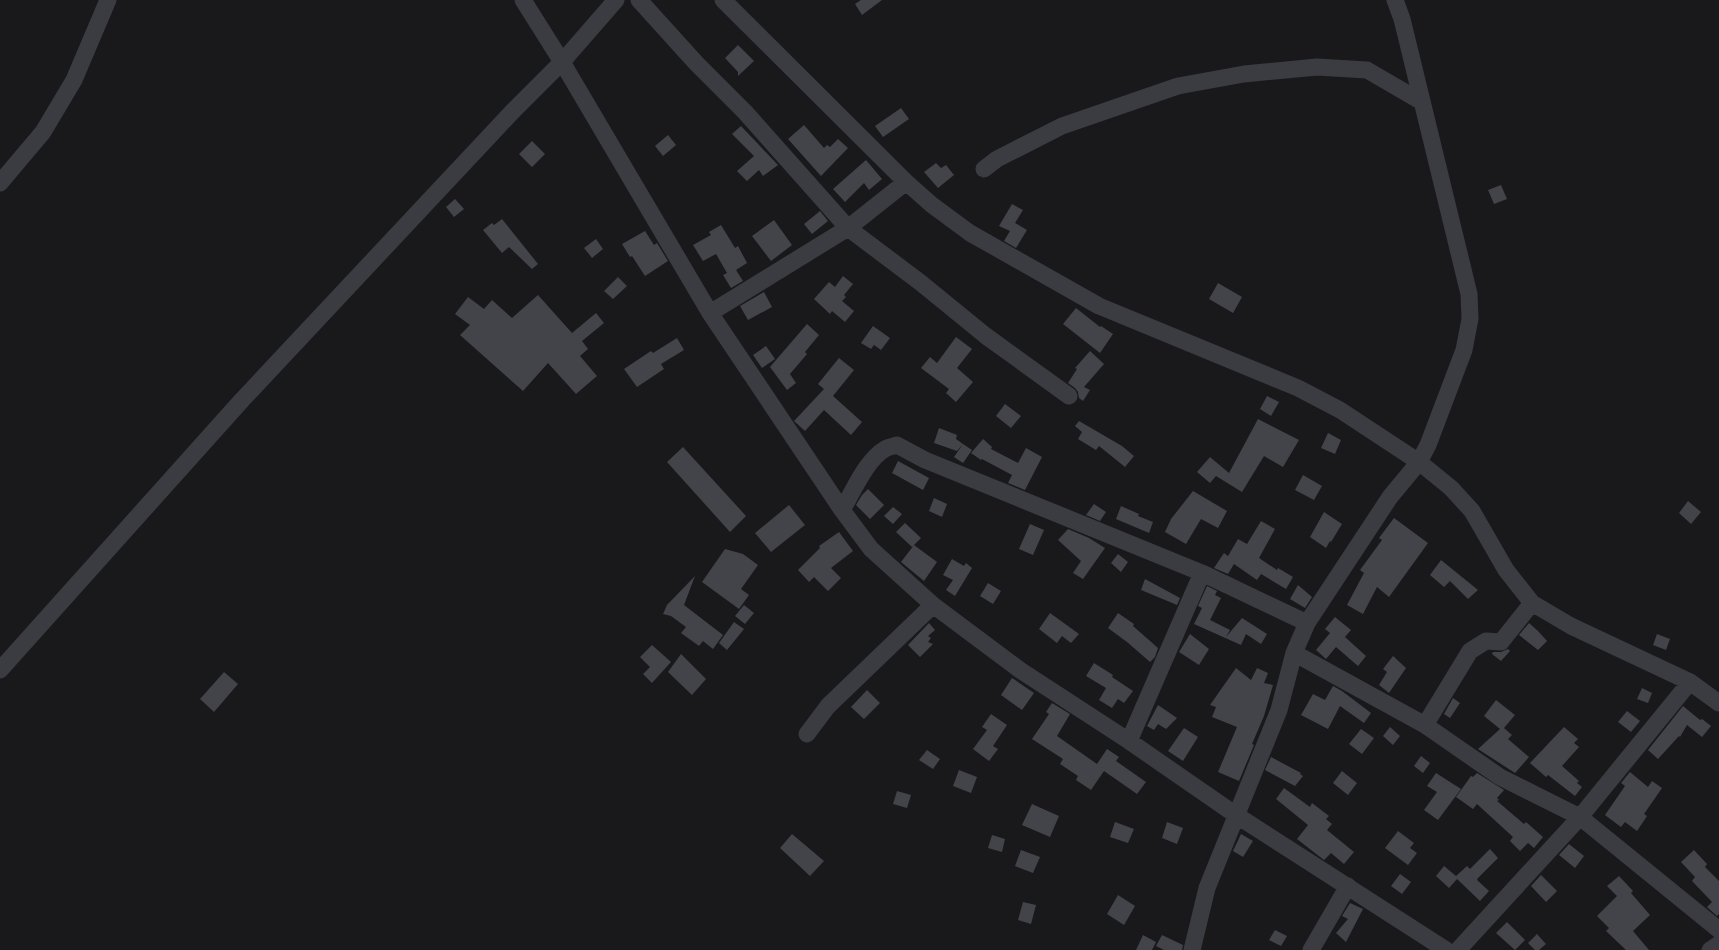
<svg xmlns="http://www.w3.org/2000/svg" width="1719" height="950" font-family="Helvetica,sans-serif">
	<rect width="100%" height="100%" fill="#19191c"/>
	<!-- building -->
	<path fill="#434449" d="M 861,0 L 882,0 L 862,15 L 855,4 Z
		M 738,45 L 754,61 L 738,76 L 738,72 L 725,58 Z
		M 901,108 L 909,119 L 883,137 L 875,126 Z
		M 804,125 L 824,148 L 827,145 L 830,147 L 838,139 L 848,148 L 821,176 L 788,139 Z
		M 741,126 L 778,165 L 763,176 L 759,170 L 747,181 L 737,171 L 754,156 L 732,134 Z
		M 668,135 L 676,145 L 663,156 L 655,146 Z
		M 532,141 L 545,154 L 532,167 L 519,154 Z
		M 866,160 L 882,179 L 869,190 L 864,183 L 845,202 L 833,189 Z
		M 936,163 L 941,168 L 946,165 L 954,175 L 938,188 L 924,172 Z
		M 1501,185 L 1507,199 L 1494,204 L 1488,190 Z
		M 455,199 L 464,209 L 454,217 L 446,207 Z
		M 1012,204 L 1023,210 L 1015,223 L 1027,230 L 1016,248 L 1004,241 L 1010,231 L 999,226 Z
		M 820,211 L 828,221 L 812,234 L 804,224 Z
		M 502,219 L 538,264 L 532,269 L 509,247 L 502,253 L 483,230 L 492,223 L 494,225 Z
		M 774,220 L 792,245 L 771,261 L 752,236 Z
		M 721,225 L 735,248 L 738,246 L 747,263 L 736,270 L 743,281 L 731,288 L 723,275 L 727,273 L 716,254 L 703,261 L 693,245 L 711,235 L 709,232 Z
		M 645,231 L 654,245 L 657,243 L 668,261 L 645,276 L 632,256 L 630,257 L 622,244 Z
		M 596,239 L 603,249 L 592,258 L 584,248 Z
		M 843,276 L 853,284 L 844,295 L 846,297 L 842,301 L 854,311 L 845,322 L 832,311 L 830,314 L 814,299 L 829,282 L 835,287 Z
		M 618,277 L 627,286 L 613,299 L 604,291 Z
		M 1218,283 L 1242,297 L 1233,313 L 1209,299 Z
		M 764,292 L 772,307 L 748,320 L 740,306 Z
		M 538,295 L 572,333 L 596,313 L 604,323 L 582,341 L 588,349 L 580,356 L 597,376 L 576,394 L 548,363 L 523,391 L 460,335 L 470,325 L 455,314 L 468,297 L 484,309 L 492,300 L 512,318 Z
		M 1076,308 L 1100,327 L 1101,326 L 1113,334 L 1100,353 L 1063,324 Z
		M 807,324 L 819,335 L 805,352 L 807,354 L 790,374 L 796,383 L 787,390 L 770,367 Z
		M 873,326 L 890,338 L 881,350 L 874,345 L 871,349 L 861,343 Z
		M 956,337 L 972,349 L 957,368 L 973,382 L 956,402 L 946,393 L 949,389 L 921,368 L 930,357 L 937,363 Z
		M 677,338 L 684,350 L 661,364 L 664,369 L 637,387 L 624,369 L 651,351 L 653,353 Z
		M 766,346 L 775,359 L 762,368 L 753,355 Z
		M 1090,351 L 1104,364 L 1084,387 L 1090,390 L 1083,401 L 1079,398 L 1078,392 L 1075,388 L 1068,383 L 1077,369 L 1075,368 Z
		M 839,358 L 854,370 L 833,396 L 862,422 L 851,435 L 824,410 L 805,431 L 794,421 L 824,389 L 818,384 Z
		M 1267,396 L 1279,402 L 1271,416 L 1260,409 Z
		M 1005,404 L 1021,416 L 1011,428 L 996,416 Z
		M 1258,419 L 1299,440 L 1283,467 L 1264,456 L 1242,492 L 1216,476 L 1210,483 L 1197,472 L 1210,457 L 1229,473 Z
		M 1079,421 L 1122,446 L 1134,456 L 1125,467 L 1099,446 L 1096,450 L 1078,439 L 1082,432 L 1075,426 Z
		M 939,428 L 957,435 L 956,439 L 963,444 L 957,451 L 934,443 Z
		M 1328,433 L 1341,440 L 1335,454 L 1321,448 Z
		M 983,439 L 992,447 L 991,449 L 1018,463 L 1026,448 L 1042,457 L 1025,490 L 1008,483 L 1012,475 L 982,459 L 981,460 L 971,453 Z
		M 963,444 L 972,450 L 963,463 L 954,457 Z
		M 683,447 L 746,516 L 730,532 L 667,462 Z
		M 898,461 L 929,478 L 923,490 L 892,473 Z
		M 1303,475 L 1322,486 L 1314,500 L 1295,490 Z
		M 868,489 L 884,505 L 870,519 L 856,505 L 862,495 Z
		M 1193,491 L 1227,511 L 1218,528 L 1201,519 L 1186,544 L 1165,532 L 1171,519 Z
		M 934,498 L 947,504 L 942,517 L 929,511 Z
		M 1688,501 L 1701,512 L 1691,524 L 1679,513 Z
		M 1094,504 L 1106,512 L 1100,521 L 1086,515 Z
		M 789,505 L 805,525 L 771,552 L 755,533 Z
		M 1121,506 L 1139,514 L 1138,516 L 1153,522 L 1149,533 L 1116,519 Z
		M 893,507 L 902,514 L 893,524 L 884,516 Z
		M 1324,512 L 1342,524 L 1331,542 L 1330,541 L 1326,548 L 1310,537 Z
		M 1394,518 L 1428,543 L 1389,597 L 1377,587 L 1363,614 L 1347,605 L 1364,573 L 1360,570 L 1382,540 L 1379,538 Z
		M 1261,521 L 1275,529 L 1259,558 L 1277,570 L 1278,568 L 1293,577 L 1286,589 L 1261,574 L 1257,580 L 1234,564 L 1228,574 L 1214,568 L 1224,553 L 1228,556 L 1238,539 L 1247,544 Z
		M 905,523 L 921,538 L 912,547 L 896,532 Z
		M 1030,524 L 1044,530 L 1033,555 L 1019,549 Z
		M 1068,529 L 1089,538 L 1105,548 L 1083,579 L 1073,573 L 1081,561 L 1058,540 Z
		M 839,532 L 853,551 L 831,568 L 841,578 L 828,591 L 814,577 L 809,582 L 798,570 L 820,548 L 819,546 Z
		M 914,545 L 937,562 L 924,581 L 901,562 Z
		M 725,549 L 743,554 L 758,565 L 741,589 L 749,595 L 739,609 L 702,582 Z
		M 1118,554 L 1128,562 L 1121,572 L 1111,563 Z
		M 952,559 L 964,566 L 966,563 L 972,568 L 955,596 L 946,590 L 953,580 L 943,575 Z
		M 1441,560 L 1478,590 L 1468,599 L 1450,581 L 1444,587 L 1430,575 Z
		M 695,576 L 684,605 L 723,635 L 713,649 L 703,641 L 699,646 L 681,633 L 686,627 L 671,616 L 663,614 L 667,605 Z
		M 1145,579 L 1180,598 L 1177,605 L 1141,590 Z
		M 988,583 L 1001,591 L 993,604 L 980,596 Z
		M 1298,585 L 1312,597 L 1305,608 L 1290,599 Z
		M 1207,586 L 1217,591 L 1215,595 L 1221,598 L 1210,620 L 1230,630 L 1226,637 L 1242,618 L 1267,634 L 1261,644 L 1246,634 L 1241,645 L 1194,624 L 1202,608 L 1198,606 Z
		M 744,605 L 754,613 L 745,624 L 735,616 Z
		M 1050,613 L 1079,634 L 1071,643 L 1062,636 L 1057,643 L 1039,629 Z
		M 1118,613 L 1134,624 L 1133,626 L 1158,648 L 1155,657 L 1150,662 L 1127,642 L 1108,628 Z
		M 1335,617 L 1351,630 L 1345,637 L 1366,656 L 1358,666 L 1336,647 L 1326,659 L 1316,650 L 1330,633 L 1325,629 Z
		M 734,622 L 744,629 L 727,650 L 719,643 Z
		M 929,623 L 935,630 L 928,636 L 931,638 L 928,642 L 933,644 L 920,657 L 908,645 Z
		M 1529,623 L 1538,631 L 1547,641 L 1538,650 L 1519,635 Z
		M 1190,634 L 1209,649 L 1199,665 L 1179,652 Z
		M 1657,634 L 1670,639 L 1666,650 L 1653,645 Z
		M 652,645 L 671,662 L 652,683 L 643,674 L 650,667 L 640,657 Z
		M 1508,649 L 1510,651 L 1501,661 L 1492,654 L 1493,652 L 1501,652 Z
		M 681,654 L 706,679 L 692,695 L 668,672 Z
		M 1393,656 L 1406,668 L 1389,693 L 1379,685 L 1387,672 L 1383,669 Z
		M 1094,663 L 1113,675 L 1112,677 L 1133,691 L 1124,703 L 1118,699 L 1112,708 L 1099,700 L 1106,688 L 1086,676 Z
		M 1236,668 L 1251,680 L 1257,668 L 1268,673 L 1264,683 L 1273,685 L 1264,716 L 1252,744 L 1254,745 L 1239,781 L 1218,772 L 1237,727 L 1212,717 L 1216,707 L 1210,705 Z
		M 224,672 L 238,684 L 214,712 L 200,699 Z
		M 1012,678 L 1034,693 L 1022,710 L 1001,695 Z
		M 1333,686 L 1342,691 L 1371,713 L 1364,723 L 1340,706 L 1328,729 L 1301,715 L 1313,694 L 1325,700 Z
		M 1642,688 L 1652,693 L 1648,703 L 1637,699 Z
		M 867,690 L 880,703 L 864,719 L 851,707 Z
		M 1453,698 L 1460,703 L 1450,718 L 1444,714 Z
		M 1496,700 L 1515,715 L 1504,728 L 1512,735 L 1508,739 L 1529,757 L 1515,773 L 1478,749 L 1500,729 L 1484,716 Z
		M 1052,703 L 1070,714 L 1057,736 L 1097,764 L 1107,749 L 1119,757 L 1116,761 L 1146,782 L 1137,794 L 1104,771 L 1091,790 L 1076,780 L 1078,776 L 1060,764 L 1063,759 L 1032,739 L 1049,714 L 1046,712 Z
		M 1158,705 L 1177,718 L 1166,729 L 1158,724 L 1154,730 L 1147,726 Z
		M 1683,706 L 1700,720 L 1702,719 L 1711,726 L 1702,737 L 1687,725 L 1680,737 L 1679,736 L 1658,759 L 1648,750 Z
		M 1627,711 L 1640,721 L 1631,732 L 1618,722 Z
		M 991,714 L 1007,725 L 993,746 L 998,749 L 989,761 L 973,749 L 987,730 L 982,727 Z
		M 1390,727 L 1400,736 L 1393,745 L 1383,736 Z
		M 1564,727 L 1578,739 L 1574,743 L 1579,747 L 1562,766 L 1579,781 L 1577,783 L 1582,787 L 1575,796 L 1548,775 L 1546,777 L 1530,763 Z
		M 1184,728 L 1198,737 L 1183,761 L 1168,751 Z
		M 1361,729 L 1374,738 L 1362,754 L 1349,744 Z
		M 927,750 L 940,759 L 933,769 L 919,760 Z
		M 1421,756 L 1430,763 L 1423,773 L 1414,766 Z
		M 1271,757 L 1301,773 L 1300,774 L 1303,776 L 1295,786 L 1265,770 Z
		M 959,770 L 977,777 L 971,793 L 953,786 Z
		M 1342,771 L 1357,783 L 1348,795 L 1333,783 Z
		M 1630,772 L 1648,787 L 1652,781 L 1662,788 L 1644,814 L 1647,816 L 1637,831 L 1625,822 L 1621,827 L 1605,815 L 1625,786 L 1621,783 Z
		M 1436,773 L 1461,789 L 1438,820 L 1424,810 L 1437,792 L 1427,786 Z
		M 1477,773 L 1504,790 L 1497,798 L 1499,800 L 1497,801 L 1524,824 L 1526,822 L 1543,837 L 1534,848 L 1528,843 L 1520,851 L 1510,841 L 1513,837 L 1477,804 L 1473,809 L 1456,797 L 1471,776 L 1473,777 Z
		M 1284,788 L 1310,807 L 1312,803 L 1329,816 L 1326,819 L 1332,824 L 1327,830 L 1354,852 L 1344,864 L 1331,853 L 1324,860 L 1297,839 L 1308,825 L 1276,799 Z
		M 897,791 L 911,795 L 907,808 L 893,804 Z
		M 1032,804 L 1059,816 L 1050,837 L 1022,825 Z
		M 1115,822 L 1134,829 L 1128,843 L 1110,837 Z
		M 1167,822 L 1183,828 L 1177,844 L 1162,838 Z
		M 1398,831 L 1414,843 L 1410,848 L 1417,853 L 1408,865 L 1385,848 Z
		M 792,834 L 824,861 L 810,876 L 780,848 Z
		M 1241,834 L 1253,841 L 1243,857 L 1233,851 Z
		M 992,835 L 1005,839 L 1002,852 L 988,848 Z
		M 1569,844 L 1584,856 L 1575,868 L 1559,855 Z
		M 1490,849 L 1498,858 L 1478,878 L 1477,880 L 1489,891 L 1480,901 L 1457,879 L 1449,888 L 1436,876 L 1444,866 L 1456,876 L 1467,866 L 1470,869 Z
		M 1021,850 L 1040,857 L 1033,873 L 1015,866 Z
		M 1694,850 L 1707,864 L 1705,867 L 1719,881 L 1719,914 L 1717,916 L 1707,907 L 1712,902 L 1692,881 L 1695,877 L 1681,862 Z
		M 1400,874 L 1411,882 L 1402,894 L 1391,886 Z
		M 1541,875 L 1557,891 L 1546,902 L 1531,886 Z
		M 1619,876 L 1633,891 L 1631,893 L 1650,915 L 1633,931 L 1649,950 L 1626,950 L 1606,931 L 1609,928 L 1597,916 L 1617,896 L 1607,886 Z
		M 1118,895 L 1135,906 L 1124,925 L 1107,914 Z
		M 1023,902 L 1036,905 L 1031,924 L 1018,920 Z
		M 1350,903 L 1363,909 L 1346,942 L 1336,933 L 1348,919 L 1342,916 Z
		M 1507,922 L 1525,940 L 1515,950 L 1496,933 Z
		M 1275,930 L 1287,936 L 1281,946 L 1269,940 Z
		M 1537,934 L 1546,944 L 1539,950 L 1535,950 L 1528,943 Z
		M 1143,935 L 1156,942 L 1152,950 L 1136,950 Z
		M 1162,935 L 1183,945 L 1182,950 L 1164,950 L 1156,946 Z"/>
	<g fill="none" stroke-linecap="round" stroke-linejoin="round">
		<!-- minor -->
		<path stroke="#3a3c41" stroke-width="17" d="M 523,0 L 562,62 L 710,313 L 842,510 L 871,549 L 933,605 L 1020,670 L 1129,741 L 1236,815 L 1446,950
			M 639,0 L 696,63 L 745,112 L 848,228 L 921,283 L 986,336 L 1069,396
			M 723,0 L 906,182 L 932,205 L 970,233 L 1099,306 L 1298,388 L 1340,410 L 1419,462 L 1451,488 L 1472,511 L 1506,570 L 1532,603 L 1571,626 L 1690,682 L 1719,703
			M 984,169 L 997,159 L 1062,126 L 1178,86 L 1244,74 L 1317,67 L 1367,70 L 1422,102
			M 0,183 L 43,132 L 74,80 L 108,0
			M 710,313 L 848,228 L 906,182
			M 842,510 C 853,492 866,460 885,449 C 888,447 893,446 897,445 L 925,460 L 1202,573 L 1307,623
			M 1294,653 L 1425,725 L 1500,777 L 1580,817 L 1719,930
			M 0,670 L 242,400 L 512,112 L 562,62 L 616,0
			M 1425,725 L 1470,651 L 1486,641 L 1501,642 L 1532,603
			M 807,734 L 828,706 L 933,605
			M 1129,741 L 1202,573
			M 1192,950 L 1207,888 L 1279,710 L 1294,653 L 1307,623 L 1390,497 L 1419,462 L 1428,445 L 1464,350 L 1470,319 L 1469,294 L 1402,19 L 1395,0
			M 1311,950 L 1348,886
			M 1458,950 L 1580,817 L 1690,682
			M 1710,950 L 1719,944"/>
	</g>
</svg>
